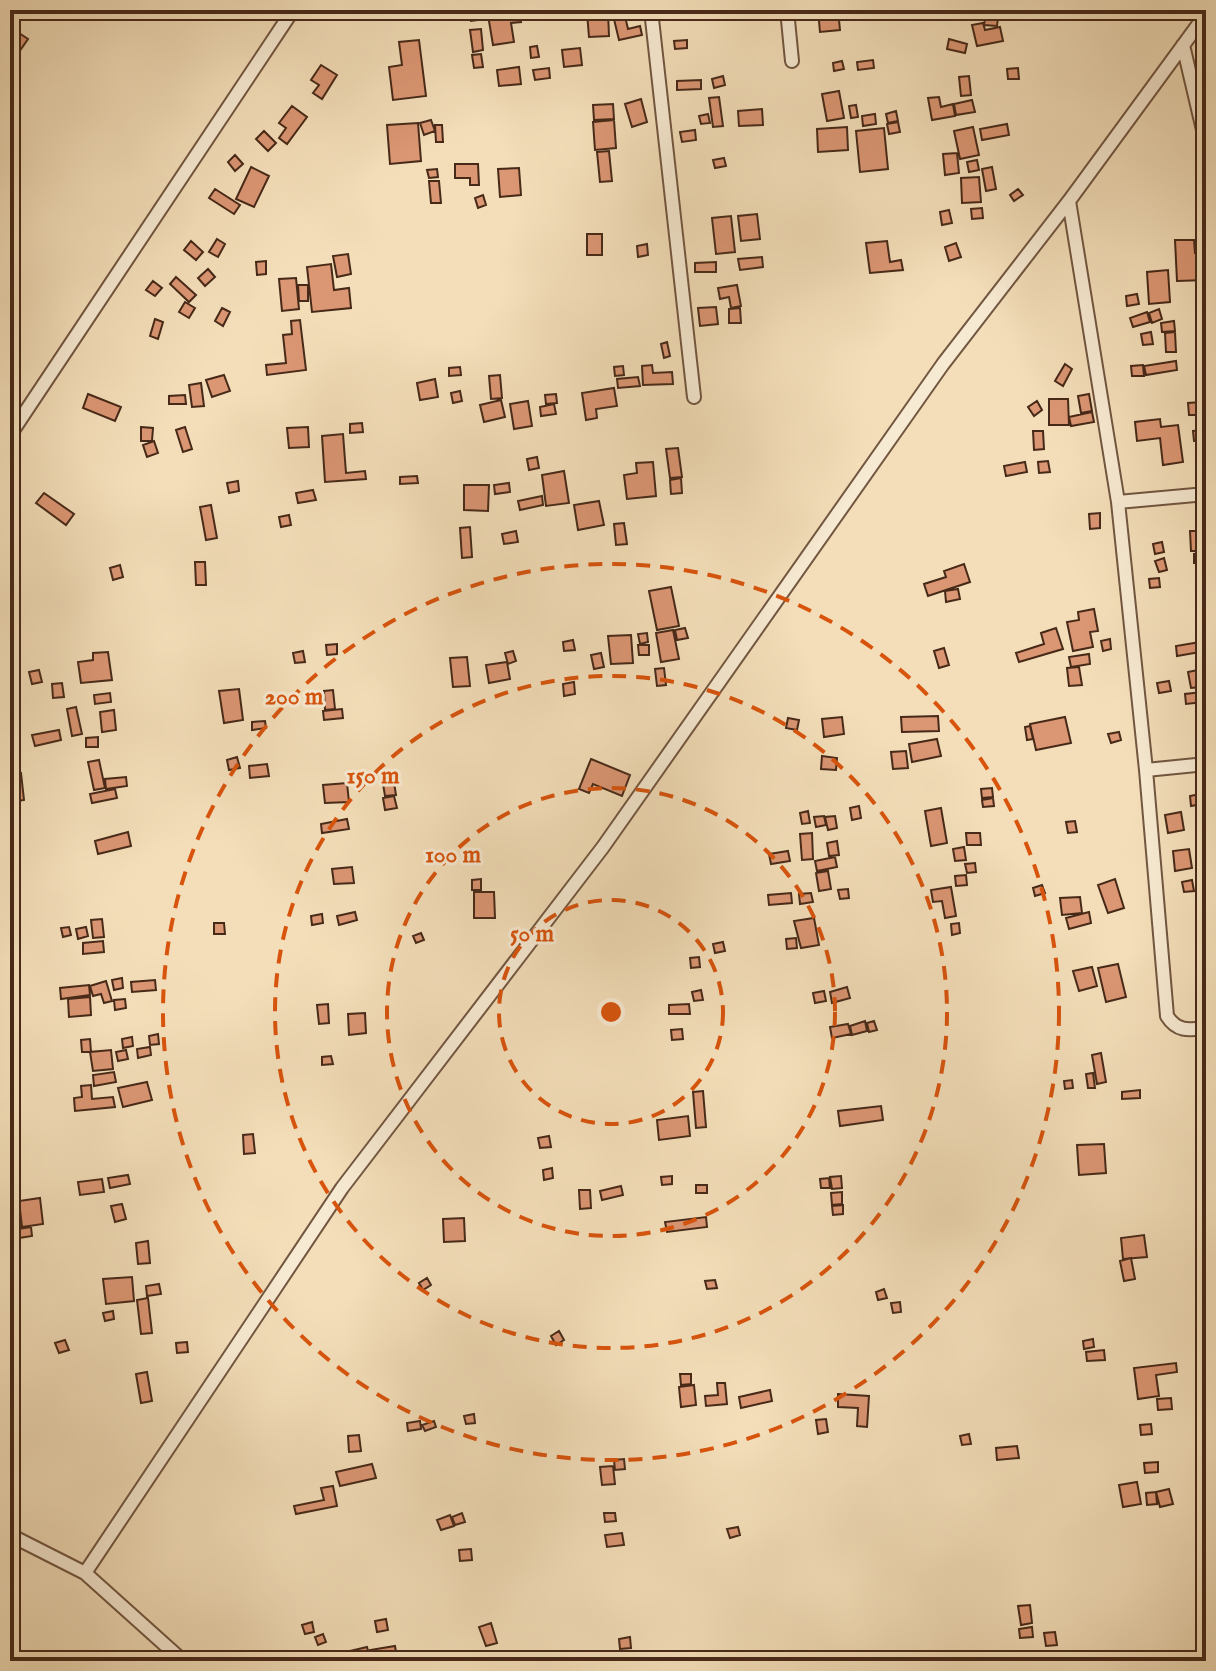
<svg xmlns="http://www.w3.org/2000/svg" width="1216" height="1671" font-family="'IM FELL English',serif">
	<rect width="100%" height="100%" fill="#f3deb9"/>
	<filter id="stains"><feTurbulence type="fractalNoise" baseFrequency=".0025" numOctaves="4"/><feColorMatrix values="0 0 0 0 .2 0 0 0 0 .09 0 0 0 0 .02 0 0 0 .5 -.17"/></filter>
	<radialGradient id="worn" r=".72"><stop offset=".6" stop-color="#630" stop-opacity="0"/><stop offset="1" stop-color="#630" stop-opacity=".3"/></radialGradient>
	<!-- building -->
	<path fill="#db9673" stroke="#472918" stroke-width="2" d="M 469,10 L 478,10 L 479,20 L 471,21 Z
		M 498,10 L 519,10 L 521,22 L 511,23 L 514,42 L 493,45 L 488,15 L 499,13 Z
		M 722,10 L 735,10 L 736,15 L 723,16 Z
		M 818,10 L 838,10 L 840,30 L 820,32 Z
		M 972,10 L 999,10 L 997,26 L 984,25 L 985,19 L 972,18 Z
		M 608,12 L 609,36 L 589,37 L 587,13 Z
		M 624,12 L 628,29 L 640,26 L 642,35 L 619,40 L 613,15 Z
		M 983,23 L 985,30 L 1000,27 L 1003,41 L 977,46 L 972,25 Z
		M 10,27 L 28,39 L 10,65 Z
		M 481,29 L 483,50 L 473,52 L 470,30 Z
		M 949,39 L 967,44 L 965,53 L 947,49 Z
		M 419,40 L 426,96 L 393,100 L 389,67 L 402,65 L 399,42 Z
		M 687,40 L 687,48 L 675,49 L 674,41 Z
		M 537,46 L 539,57 L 531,58 L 530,47 Z
		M 580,48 L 582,65 L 564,67 L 562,50 Z
		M 481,54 L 483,67 L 474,68 L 472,55 Z
		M 873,60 L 874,68 L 858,70 L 857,62 Z
		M 842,61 L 844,69 L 834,71 L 833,63 Z
		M 321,65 L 337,75 L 322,99 L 313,93 L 319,85 L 311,80 Z
		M 519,67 L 521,84 L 499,86 L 497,70 Z
		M 549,68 L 550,78 L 535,80 L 533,70 Z
		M 1018,68 L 1019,79 L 1008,79 L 1007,69 Z
		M 723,76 L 725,85 L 714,88 L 712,79 Z
		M 969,76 L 971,95 L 961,96 L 959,77 Z
		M 701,80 L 701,89 L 677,90 L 677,81 Z
		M 839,91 L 844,118 L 827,121 L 822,94 Z
		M 719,97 L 723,126 L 713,127 L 709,98 Z
		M 939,97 L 941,107 L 953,104 L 955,116 L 932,120 L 928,98 Z
		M 641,99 L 647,122 L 632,127 L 625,104 Z
		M 972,100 L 975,112 L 956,115 L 954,104 Z
		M 613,104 L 614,119 L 594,120 L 593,105 Z
		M 856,105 L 858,117 L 851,118 L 849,106 Z
		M 292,106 L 307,117 L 287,144 L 279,138 L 286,128 L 279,123 Z
		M 762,109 L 763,125 L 739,126 L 738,111 Z
		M 896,111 L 898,121 L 888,123 L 886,114 Z
		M 708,114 L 710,123 L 701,124 L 699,116 Z
		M 875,114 L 876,124 L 863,126 L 862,116 Z
		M 431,120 L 435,131 L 424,135 L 420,123 Z
		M 614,120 L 616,148 L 595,150 L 593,122 Z
		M 898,122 L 900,132 L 889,134 L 887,124 Z
		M 418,123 L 421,161 L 390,164 L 387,125 Z
		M 1007,124 L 1009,135 L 982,140 L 980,129 Z
		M 435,125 L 442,125 L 443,142 L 436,142 Z
		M 847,127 L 848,150 L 818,152 L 817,129 Z
		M 973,127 L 979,155 L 960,159 L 954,131 Z
		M 884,128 L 888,169 L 860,172 L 856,131 Z
		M 695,130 L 696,140 L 682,142 L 680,132 Z
		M 264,131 L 276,143 L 268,151 L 256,139 Z
		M 609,151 L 612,181 L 600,182 L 597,152 Z
		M 957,153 L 959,173 L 945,175 L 943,154 Z
		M 235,155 L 243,164 L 235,171 L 228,162 Z
		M 724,158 L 726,166 L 715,168 L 713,160 Z
		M 977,160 L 979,170 L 969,172 L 967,162 Z
		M 455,164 L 478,164 L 479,185 L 470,185 L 470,178 L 455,178 Z
		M 251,167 L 269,176 L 254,207 L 236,199 Z
		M 992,167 L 996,189 L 986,191 L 982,169 Z
		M 519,168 L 521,195 L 500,197 L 498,169 Z
		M 437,169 L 438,177 L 429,178 L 427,170 Z
		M 979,177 L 981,202 L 962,203 L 961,178 Z
		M 429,181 L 439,181 L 441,203 L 431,203 Z
		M 215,189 L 240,205 L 234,214 L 209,198 Z
		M 1018,189 L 1023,195 L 1014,201 L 1010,195 Z
		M 483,195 L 486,205 L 478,208 L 475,198 Z
		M 982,208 L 983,218 L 972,219 L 971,209 Z
		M 949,210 L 952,223 L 942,225 L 940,212 Z
		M 757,214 L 760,239 L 741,241 L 738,216 Z
		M 731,216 L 735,252 L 716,254 L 712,218 Z
		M 587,234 L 602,234 L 602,255 L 587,255 Z
		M 217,239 L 225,244 L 218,257 L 209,252 Z
		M 1175,240 L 1194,240 L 1195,253 L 1205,253 L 1206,280 L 1177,281 Z
		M 191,241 L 203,252 L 196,260 L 184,250 Z
		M 887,241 L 890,262 L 901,260 L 903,270 L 870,273 L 866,243 Z
		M 956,243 L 961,257 L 949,261 L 945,247 Z
		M 647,244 L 648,255 L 638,257 L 637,246 Z
		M 348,254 L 351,274 L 337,277 L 333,256 Z
		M 762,257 L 763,267 L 740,270 L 738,259 Z
		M 266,261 L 266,274 L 257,275 L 256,262 Z
		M 716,262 L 716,272 L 695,272 L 695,263 Z
		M 331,264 L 334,290 L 349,288 L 351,308 L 312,312 L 307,267 Z
		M 208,269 L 215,277 L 205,286 L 198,278 Z
		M 1168,270 L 1170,302 L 1149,304 L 1147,272 Z
		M 176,277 L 196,295 L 189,302 L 170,284 Z
		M 296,278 L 299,309 L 282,311 L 279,279 Z
		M 153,281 L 162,288 L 155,296 L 146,290 Z
		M 298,285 L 308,285 L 308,301 L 299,301 Z
		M 737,285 L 741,306 L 731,308 L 729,297 L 720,299 L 718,288 Z
		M 1137,294 L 1139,304 L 1127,306 L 1126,296 Z
		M 185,302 L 195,308 L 189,318 L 179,312 Z
		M 716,307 L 718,324 L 700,326 L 698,308 Z
		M 222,308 L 230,312 L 223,326 L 215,321 Z
		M 740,308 L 741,323 L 729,323 L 729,309 Z
		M 1159,309 L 1162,319 L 1152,323 L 1149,313 Z
		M 1147,312 L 1150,322 L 1133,327 L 1130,318 Z
		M 155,319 L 163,322 L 158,339 L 150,336 Z
		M 300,320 L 306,370 L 267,375 L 266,365 L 286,363 L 283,335 L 292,334 L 291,321 Z
		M 1174,321 L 1175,331 L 1162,332 L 1161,323 Z
		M 1151,332 L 1153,344 L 1143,345 L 1141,334 Z
		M 1175,332 L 1176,352 L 1166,352 L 1165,333 Z
		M 667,342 L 670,356 L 664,358 L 661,344 Z
		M 1176,361 L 1177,370 L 1146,375 L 1144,366 Z
		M 1065,364 L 1072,369 L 1063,386 L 1055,381 Z
		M 652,365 L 653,373 L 672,372 L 673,384 L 643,385 L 642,366 Z
		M 1143,365 L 1144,376 L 1132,376 L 1131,366 Z
		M 623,366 L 624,375 L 615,376 L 614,367 Z
		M 460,367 L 461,375 L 449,376 L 449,368 Z
		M 224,375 L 230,391 L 212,397 L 206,380 Z
		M 500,375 L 502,398 L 491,399 L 489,376 Z
		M 638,377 L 640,386 L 618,388 L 617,379 Z
		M 435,379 L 438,397 L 420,400 L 417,383 Z
		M 201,383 L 204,406 L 192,407 L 189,385 Z
		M 614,388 L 617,406 L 596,409 L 597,418 L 586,420 L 582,393 Z
		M 460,391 L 462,401 L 453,403 L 451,393 Z
		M 88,394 L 121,407 L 115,421 L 83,408 Z
		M 556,394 L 557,403 L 546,404 L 545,395 Z
		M 1089,394 L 1092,411 L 1081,413 L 1078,396 Z
		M 185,395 L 186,404 L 169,404 L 169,396 Z
		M 1049,399 L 1068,399 L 1069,425 L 1049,425 Z
		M 501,400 L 505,417 L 484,422 L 480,405 Z
		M 528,401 L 532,426 L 514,429 L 510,404 Z
		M 1037,401 L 1042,410 L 1034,416 L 1028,407 Z
		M 1201,402 L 1202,415 L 1189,415 L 1188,403 Z
		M 554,404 L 556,414 L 541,416 L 540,407 Z
		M 1092,412 L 1094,422 L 1071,426 L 1069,417 Z
		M 1160,419 L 1161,427 L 1178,425 L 1183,462 L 1163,465 L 1160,438 L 1137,441 L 1135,422 Z
		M 362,423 L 363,432 L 350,433 L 350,424 Z
		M 141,427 L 153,428 L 152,441 L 141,441 Z
		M 185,427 L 192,449 L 183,452 L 176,430 Z
		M 308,427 L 309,447 L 289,448 L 287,428 Z
		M 1206,430 L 1206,440 L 1194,441 L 1193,431 Z
		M 1033,431 L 1043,431 L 1044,449 L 1034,450 Z
		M 343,434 L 346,473 L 365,471 L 366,479 L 325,482 L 322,436 Z
		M 154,441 L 158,453 L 147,457 L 143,445 Z
		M 678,448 L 682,477 L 670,478 L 666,449 Z
		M 537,457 L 539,468 L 529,470 L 527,459 Z
		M 1048,461 L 1050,472 L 1039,473 L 1038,462 Z
		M 653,462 L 656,496 L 627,499 L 624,475 L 637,473 L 636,463 Z
		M 1025,462 L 1027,472 L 1006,476 L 1004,466 Z
		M 564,471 L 569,503 L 546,506 L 542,475 Z
		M 417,476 L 418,483 L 400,484 L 400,477 Z
		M 681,478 L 682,493 L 671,494 L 670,480 Z
		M 238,481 L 239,491 L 229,493 L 227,483 Z
		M 509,483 L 510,492 L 495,494 L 494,485 Z
		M 464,485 L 489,485 L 488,511 L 464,510 Z
		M 313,490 L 316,500 L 298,503 L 296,493 Z
		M 44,493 L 74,514 L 66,525 L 36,503 Z
		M 542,496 L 543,505 L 520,510 L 518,501 Z
		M 599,501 L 604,525 L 578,530 L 574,505 Z
		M 211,505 L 217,538 L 206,540 L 200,507 Z
		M 1100,513 L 1100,528 L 1090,529 L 1089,514 Z
		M 289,515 L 291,525 L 281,527 L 279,517 Z
		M 624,523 L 627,544 L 616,545 L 614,524 Z
		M 470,527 L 472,557 L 462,558 L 460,528 Z
		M 516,531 L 518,542 L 504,544 L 502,534 Z
		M 1190,531 L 1203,531 L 1203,551 L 1191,551 Z
		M 1162,542 L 1164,552 L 1155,554 L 1153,544 Z
		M 1205,553 L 1206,563 L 1194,563 L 1194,554 Z
		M 1164,558 L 1167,570 L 1159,572 L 1155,561 Z
		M 195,562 L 205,562 L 206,585 L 196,585 Z
		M 964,564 L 970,582 L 928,596 L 924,584 L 946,577 L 944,571 Z
		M 120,565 L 123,577 L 113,580 L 110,568 Z
		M 1206,575 L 1206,585 L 1197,586 L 1196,576 Z
		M 1159,578 L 1160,587 L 1150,588 L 1149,579 Z
		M 671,587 L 679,626 L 657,630 L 649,591 Z
		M 958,589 L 960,599 L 946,602 L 945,591 Z
		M 1094,609 L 1098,631 L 1090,632 L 1093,647 L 1073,651 L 1067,622 L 1079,620 L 1078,612 Z
		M 685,628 L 688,638 L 677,640 L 675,630 Z
		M 1056,628 L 1063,649 L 1019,662 L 1016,653 L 1044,644 L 1041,633 Z
		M 673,630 L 679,659 L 661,662 L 656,633 Z
		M 647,633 L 648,642 L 640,644 L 638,634 Z
		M 631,635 L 633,663 L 611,664 L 608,636 Z
		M 1110,639 L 1111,649 L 1103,651 L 1101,641 Z
		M 573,640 L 575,650 L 564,651 L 563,642 Z
		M 1206,641 L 1206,651 L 1177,656 L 1176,646 Z
		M 337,644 L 337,654 L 327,655 L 326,645 Z
		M 638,645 L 649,645 L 649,655 L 639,655 Z
		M 944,648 L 949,665 L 939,668 L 934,651 Z
		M 303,651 L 305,662 L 295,663 L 293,653 Z
		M 513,651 L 516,661 L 508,664 L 505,653 Z
		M 108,652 L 112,680 L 81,683 L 78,662 L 93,660 L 93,653 Z
		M 601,653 L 604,667 L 594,669 L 591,655 Z
		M 1089,654 L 1090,664 L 1071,667 L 1069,657 Z
		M 467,657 L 470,686 L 453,687 L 450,658 Z
		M 507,662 L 510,679 L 489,683 L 486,665 Z
		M 1079,667 L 1082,685 L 1069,686 L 1067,668 Z
		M 664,668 L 666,685 L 657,686 L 655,669 Z
		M 39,670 L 42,682 L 32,684 L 29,672 Z
		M 1198,670 L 1201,687 L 1191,688 L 1188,672 Z
		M 1169,681 L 1171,691 L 1159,693 L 1157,683 Z
		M 574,682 L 575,694 L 564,696 L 563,684 Z
		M 62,683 L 64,697 L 53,698 L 52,684 Z
		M 239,689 L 243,720 L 224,723 L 219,691 Z
		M 333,690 L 335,709 L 325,710 L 324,691 Z
		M 1202,692 L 1203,702 L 1186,704 L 1185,694 Z
		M 110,693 L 111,702 L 95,704 L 94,695 Z
		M 76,707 L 82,734 L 72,736 L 67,709 Z
		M 342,709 L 343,718 L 324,720 L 323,711 Z
		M 114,710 L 116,730 L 102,732 L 100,712 Z
		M 938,716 L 939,731 L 902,732 L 901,717 Z
		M 842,717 L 844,734 L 824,737 L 822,719 Z
		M 1065,717 L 1071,743 L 1036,750 L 1030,724 Z
		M 788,718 L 799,720 L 797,730 L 786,728 Z
		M 265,721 L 266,728 L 252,730 L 252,722 Z
		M 1030,726 L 1033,739 L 1027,740 L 1025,727 Z
		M 59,730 L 61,740 L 35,746 L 32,735 Z
		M 1119,732 L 1121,740 L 1111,743 L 1108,734 Z
		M 98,737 L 98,747 L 86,747 L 86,738 Z
		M 937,739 L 941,756 L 912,762 L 909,744 Z
		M 906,751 L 908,768 L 893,769 L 891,752 Z
		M 822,756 L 837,758 L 836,770 L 821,769 Z
		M 237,757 L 240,768 L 229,770 L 227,760 Z
		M 591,759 L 630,775 L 622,796 L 593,784 L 589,793 L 579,789 Z
		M 99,760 L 105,788 L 94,790 L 88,762 Z
		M 267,764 L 269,776 L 250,778 L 249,766 Z
		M 21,773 L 24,800 L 12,802 L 10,775 Z
		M 393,776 L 396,795 L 385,796 L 382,778 Z
		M 126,777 L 127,786 L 106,789 L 105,779 Z
		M 347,783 L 349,802 L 325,803 L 323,785 Z
		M 992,788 L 993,797 L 982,798 L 981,789 Z
		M 115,789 L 117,798 L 92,803 L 90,794 Z
		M 1200,794 L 1202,804 L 1191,806 L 1190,796 Z
		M 394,796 L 397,808 L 385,810 L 383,798 Z
		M 993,798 L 994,806 L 983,807 L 982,800 Z
		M 859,806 L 861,818 L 852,820 L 850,808 Z
		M 941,808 L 947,843 L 931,846 L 925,811 Z
		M 808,811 L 810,823 L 802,824 L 800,813 Z
		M 1181,812 L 1184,830 L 1168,833 L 1165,815 Z
		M 824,816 L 826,825 L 816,827 L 814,817 Z
		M 835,816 L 837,828 L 828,830 L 825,817 Z
		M 347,819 L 349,829 L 322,833 L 321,824 Z
		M 1075,821 L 1077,832 L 1068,833 L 1066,822 Z
		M 128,832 L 131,846 L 98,854 L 95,841 Z
		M 812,833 L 813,859 L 802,860 L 800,834 Z
		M 966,833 L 980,833 L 981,845 L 967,845 Z
		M 837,841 L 839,855 L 829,856 L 827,843 Z
		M 964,847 L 966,860 L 955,861 L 953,849 Z
		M 1189,849 L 1192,868 L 1175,871 L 1173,851 Z
		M 788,851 L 790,861 L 771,864 L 769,854 Z
		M 835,857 L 837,867 L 817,871 L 815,861 Z
		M 975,863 L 976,872 L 967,873 L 965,864 Z
		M 352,867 L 354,883 L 334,884 L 332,869 Z
		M 1206,869 L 1206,889 L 1202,890 L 1198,870 Z
		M 828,871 L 831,889 L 819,891 L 816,873 Z
		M 966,875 L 967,885 L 956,886 L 955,876 Z
		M 481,879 L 481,890 L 472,890 L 472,880 Z
		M 1115,879 L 1124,908 L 1108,913 L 1098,885 Z
		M 1192,880 L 1194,891 L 1184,892 L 1182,882 Z
		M 1042,885 L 1045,893 L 1035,896 L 1033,888 Z
		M 951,887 L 956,916 L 945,918 L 942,901 L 933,902 L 931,890 Z
		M 848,889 L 849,898 L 840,899 L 838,890 Z
		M 474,892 L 494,892 L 495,918 L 474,918 Z
		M 791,893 L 792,903 L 769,905 L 768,895 Z
		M 811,893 L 813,902 L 800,904 L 799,894 Z
		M 1206,893 L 1206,910 L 1199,911 L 1197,894 Z
		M 1080,897 L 1082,913 L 1062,915 L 1060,898 Z
		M 355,912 L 357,920 L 339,925 L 337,916 Z
		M 1089,912 L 1091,923 L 1069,929 L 1066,918 Z
		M 322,914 L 323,923 L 312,925 L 311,916 Z
		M 814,918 L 819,945 L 801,948 L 794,921 Z
		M 102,919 L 104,937 L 93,938 L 91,920 Z
		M 214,923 L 224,923 L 225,934 L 214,934 Z
		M 959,923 L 960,933 L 952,935 L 951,924 Z
		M 69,927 L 71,935 L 63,937 L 61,928 Z
		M 86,927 L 88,936 L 78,939 L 76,929 Z
		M 421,933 L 424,940 L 416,943 L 413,936 Z
		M 796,938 L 797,948 L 787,949 L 786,939 Z
		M 103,941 L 104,952 L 83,954 L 83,943 Z
		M 723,942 L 725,951 L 715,953 L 713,944 Z
		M 699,957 L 700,967 L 691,968 L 690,958 Z
		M 1118,964 L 1126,997 L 1106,1002 L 1098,968 Z
		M 1092,967 L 1097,986 L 1079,991 L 1073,971 Z
		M 122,978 L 123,988 L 114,990 L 112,980 Z
		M 155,980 L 156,990 L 132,992 L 131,982 Z
		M 106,981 L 112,1001 L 104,1003 L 101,994 L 93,996 L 90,986 Z
		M 89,985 L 90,995 L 61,999 L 60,988 Z
		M 847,987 L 850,998 L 832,1003 L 830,992 Z
		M 701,990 L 703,1000 L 694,1001 L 692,992 Z
		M 824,991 L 826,1001 L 815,1003 L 813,993 Z
		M 90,997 L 91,1015 L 69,1017 L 68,999 Z
		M 125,999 L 126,1008 L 115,1010 L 114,1000 Z
		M 328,1004 L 329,1023 L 319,1024 L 317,1005 Z
		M 689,1004 L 690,1014 L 669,1014 L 669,1005 Z
		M 365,1013 L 366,1033 L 349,1035 L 348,1014 Z
		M 865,1021 L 867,1031 L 852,1035 L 850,1026 Z
		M 874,1021 L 877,1030 L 869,1032 L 867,1023 Z
		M 848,1024 L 851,1034 L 832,1038 L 830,1027 Z
		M 682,1029 L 683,1039 L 672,1040 L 671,1030 Z
		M 158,1034 L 159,1044 L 150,1045 L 149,1036 Z
		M 132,1037 L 133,1046 L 123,1048 L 122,1039 Z
		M 90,1039 L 91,1052 L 82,1052 L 81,1040 Z
		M 150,1047 L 151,1055 L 138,1058 L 137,1049 Z
		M 111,1050 L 113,1069 L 93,1071 L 90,1052 Z
		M 126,1050 L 128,1059 L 118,1061 L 116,1052 Z
		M 1101,1053 L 1106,1082 L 1097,1084 L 1092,1055 Z
		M 331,1056 L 333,1064 L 322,1065 L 322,1057 Z
		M 114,1072 L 116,1082 L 94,1086 L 93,1075 Z
		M 1093,1073 L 1095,1088 L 1088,1088 L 1086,1074 Z
		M 1072,1080 L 1073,1088 L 1065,1089 L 1064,1081 Z
		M 147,1082 L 152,1100 L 123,1107 L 118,1088 Z
		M 91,1085 L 92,1099 L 113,1097 L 115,1107 L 75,1111 L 74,1098 L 82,1097 L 81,1086 Z
		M 1140,1090 L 1140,1098 L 1122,1099 L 1122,1092 Z
		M 703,1091 L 706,1127 L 696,1128 L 693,1092 Z
		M 881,1106 L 883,1120 L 840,1126 L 838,1111 Z
		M 688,1116 L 690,1136 L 659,1140 L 657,1120 Z
		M 1206,1127 L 1206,1138 L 1199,1139 L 1197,1129 Z
		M 253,1134 L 255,1153 L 244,1154 L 243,1135 Z
		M 549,1136 L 551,1147 L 540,1148 L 538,1138 Z
		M 1104,1144 L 1106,1173 L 1079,1175 L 1077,1145 Z
		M 552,1168 L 553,1178 L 544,1180 L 543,1170 Z
		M 128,1175 L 130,1184 L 110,1188 L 108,1178 Z
		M 672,1176 L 672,1184 L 662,1185 L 661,1177 Z
		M 841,1176 L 842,1188 L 832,1189 L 830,1177 Z
		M 829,1178 L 830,1188 L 821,1188 L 820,1179 Z
		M 102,1179 L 104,1192 L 80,1195 L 78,1182 Z
		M 696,1185 L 707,1185 L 707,1193 L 696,1193 Z
		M 621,1186 L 623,1195 L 602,1200 L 600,1191 Z
		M 579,1190 L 590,1190 L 591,1208 L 580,1209 Z
		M 842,1192 L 842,1204 L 832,1205 L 831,1193 Z
		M 40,1198 L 43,1224 L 22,1227 L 19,1201 Z
		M 10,1201 L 15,1227 L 10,1228 Z
		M 122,1204 L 126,1219 L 115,1222 L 111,1206 Z
		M 843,1205 L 843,1214 L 833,1215 L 832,1206 Z
		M 706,1217 L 707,1227 L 667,1232 L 665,1222 Z
		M 464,1218 L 465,1241 L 444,1242 L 443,1219 Z
		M 31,1227 L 32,1236 L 19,1238 L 18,1229 Z
		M 1144,1235 L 1147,1257 L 1123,1259 L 1121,1238 Z
		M 148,1241 L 150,1263 L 138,1264 L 136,1243 Z
		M 1131,1258 L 1135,1279 L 1124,1281 L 1120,1261 Z
		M 132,1277 L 134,1301 L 106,1304 L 103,1279 Z
		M 427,1278 L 431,1285 L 423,1290 L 419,1283 Z
		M 715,1280 L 717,1288 L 707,1289 L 705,1281 Z
		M 159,1284 L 161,1294 L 147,1296 L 146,1286 Z
		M 884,1289 L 887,1298 L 878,1300 L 876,1292 Z
		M 148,1298 L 152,1333 L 141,1334 L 137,1300 Z
		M 900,1302 L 901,1312 L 893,1313 L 891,1303 Z
		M 113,1311 L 114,1319 L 105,1321 L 103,1313 Z
		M 559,1331 L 564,1340 L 556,1345 L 551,1336 Z
		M 1093,1339 L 1094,1347 L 1084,1349 L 1083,1341 Z
		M 65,1340 L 69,1350 L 59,1353 L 55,1343 Z
		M 187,1342 L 188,1352 L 177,1353 L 176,1343 Z
		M 1104,1350 L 1105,1360 L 1087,1361 L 1086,1352 Z
		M 1176,1363 L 1177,1372 L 1156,1375 L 1159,1396 L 1138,1399 L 1134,1368 Z
		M 147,1372 L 152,1401 L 141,1403 L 136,1374 Z
		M 680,1374 L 691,1374 L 691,1384 L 681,1385 Z
		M 717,1383 L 725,1383 L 727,1404 L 706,1406 L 705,1396 L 718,1395 Z
		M 694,1385 L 696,1405 L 681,1407 L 679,1387 Z
		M 770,1390 L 772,1401 L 741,1408 L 739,1397 Z
		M 838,1394 L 869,1396 L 867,1427 L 857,1426 L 858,1408 L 838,1407 Z
		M 1171,1398 L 1172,1409 L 1158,1410 L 1157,1399 Z
		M 474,1414 L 475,1423 L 466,1424 L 464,1416 Z
		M 826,1419 L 828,1432 L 818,1434 L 816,1420 Z
		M 420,1421 L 421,1429 L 408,1431 L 407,1423 Z
		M 434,1421 L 436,1427 L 425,1431 L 422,1425 Z
		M 1151,1424 L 1152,1434 L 1141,1435 L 1140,1425 Z
		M 969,1434 L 971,1444 L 962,1445 L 960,1436 Z
		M 359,1435 L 361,1451 L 349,1452 L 348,1436 Z
		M 1017,1446 L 1019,1458 L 997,1460 L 996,1448 Z
		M 624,1459 L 625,1469 L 615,1470 L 614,1460 Z
		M 1158,1462 L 1158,1472 L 1145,1473 L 1144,1463 Z
		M 372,1464 L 376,1478 L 340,1486 L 336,1472 Z
		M 613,1466 L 615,1484 L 602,1485 L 600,1467 Z
		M 1137,1482 L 1141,1504 L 1123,1507 L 1119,1485 Z
		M 333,1486 L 337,1506 L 296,1514 L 294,1506 L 324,1500 L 321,1488 Z
		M 1169,1489 L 1173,1504 L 1160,1507 L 1156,1492 Z
		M 1156,1492 L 1157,1504 L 1147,1505 L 1146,1493 Z
		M 462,1513 L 465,1522 L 455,1525 L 452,1517 Z
		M 604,1513 L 615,1513 L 616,1521 L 605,1522 Z
		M 450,1515 L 454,1526 L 441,1530 L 437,1520 Z
		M 738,1527 L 740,1535 L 730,1538 L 727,1529 Z
		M 622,1533 L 624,1545 L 607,1547 L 605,1535 Z
		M 471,1549 L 472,1560 L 460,1561 L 459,1550 Z
		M 1030,1605 L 1032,1623 L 1021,1625 L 1018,1606 Z
		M 386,1619 L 388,1630 L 377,1632 L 375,1621 Z
		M 312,1622 L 314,1632 L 305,1634 L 302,1625 Z
		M 491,1623 L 497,1643 L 486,1646 L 479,1627 Z
		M 1032,1627 L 1033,1637 L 1020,1638 L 1019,1629 Z
		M 1055,1632 L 1057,1645 L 1046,1646 L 1044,1633 Z
		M 323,1634 L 326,1642 L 318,1645 L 315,1637 Z
		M 630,1637 L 631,1648 L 620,1649 L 619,1639 Z
		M 395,1646 L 397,1658 L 372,1661 L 370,1650 Z
		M 367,1647 L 370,1658 L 353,1661 L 350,1651 Z
		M 616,1653 L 617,1661 L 595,1661 L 594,1656 Z"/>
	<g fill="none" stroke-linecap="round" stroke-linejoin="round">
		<defs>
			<path id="street" d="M 651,10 L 694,397
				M 787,10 L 792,61
				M 1183,45 L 1206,143
				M 1069,201 L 1118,502 L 1146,770 L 1167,1016 C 1177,1032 1189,1030 1206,1028
				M 10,435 L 293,10
				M 1118,502 L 1206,494
				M 1146,770 L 1206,764
				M 10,1535 L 85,1573 L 183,1661
				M 85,1573 L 342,1188 L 603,847 L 943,364 L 1069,201 L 1206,14"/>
		</defs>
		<!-- street casing -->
		<use href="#street" stroke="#725640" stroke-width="16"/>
		<!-- street -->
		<use href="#street" stroke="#f7ead2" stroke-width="12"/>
	</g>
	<!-- distance rings -->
	<g fill="none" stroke="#d8540d" stroke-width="4" stroke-dasharray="14 10">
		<circle cx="611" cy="1012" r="112"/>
		<circle cx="611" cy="1012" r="224"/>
		<circle cx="611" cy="1012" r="336"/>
		<circle cx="611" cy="1012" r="448"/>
	</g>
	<circle cx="611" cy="1012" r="12" fill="#d8540d" stroke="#f7ead2" stroke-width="4"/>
	<g font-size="24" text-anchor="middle" font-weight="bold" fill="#d8540d" stroke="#f7ead2" stroke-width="6" stroke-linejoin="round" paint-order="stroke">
		<text x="294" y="704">200 m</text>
		<text x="373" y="783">150 m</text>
		<text x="453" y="862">100 m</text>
		<text x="532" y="941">50 m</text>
	</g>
	<!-- margin -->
	<rect width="1216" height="1671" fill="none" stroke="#f3deb9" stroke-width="40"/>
	<rect x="12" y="12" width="1192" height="1647" fill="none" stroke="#472918" stroke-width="4"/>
	<rect x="20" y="20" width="1176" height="1631" fill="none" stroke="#472918" stroke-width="2"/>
	<rect width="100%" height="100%" filter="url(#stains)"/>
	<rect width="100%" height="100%" fill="url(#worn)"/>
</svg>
